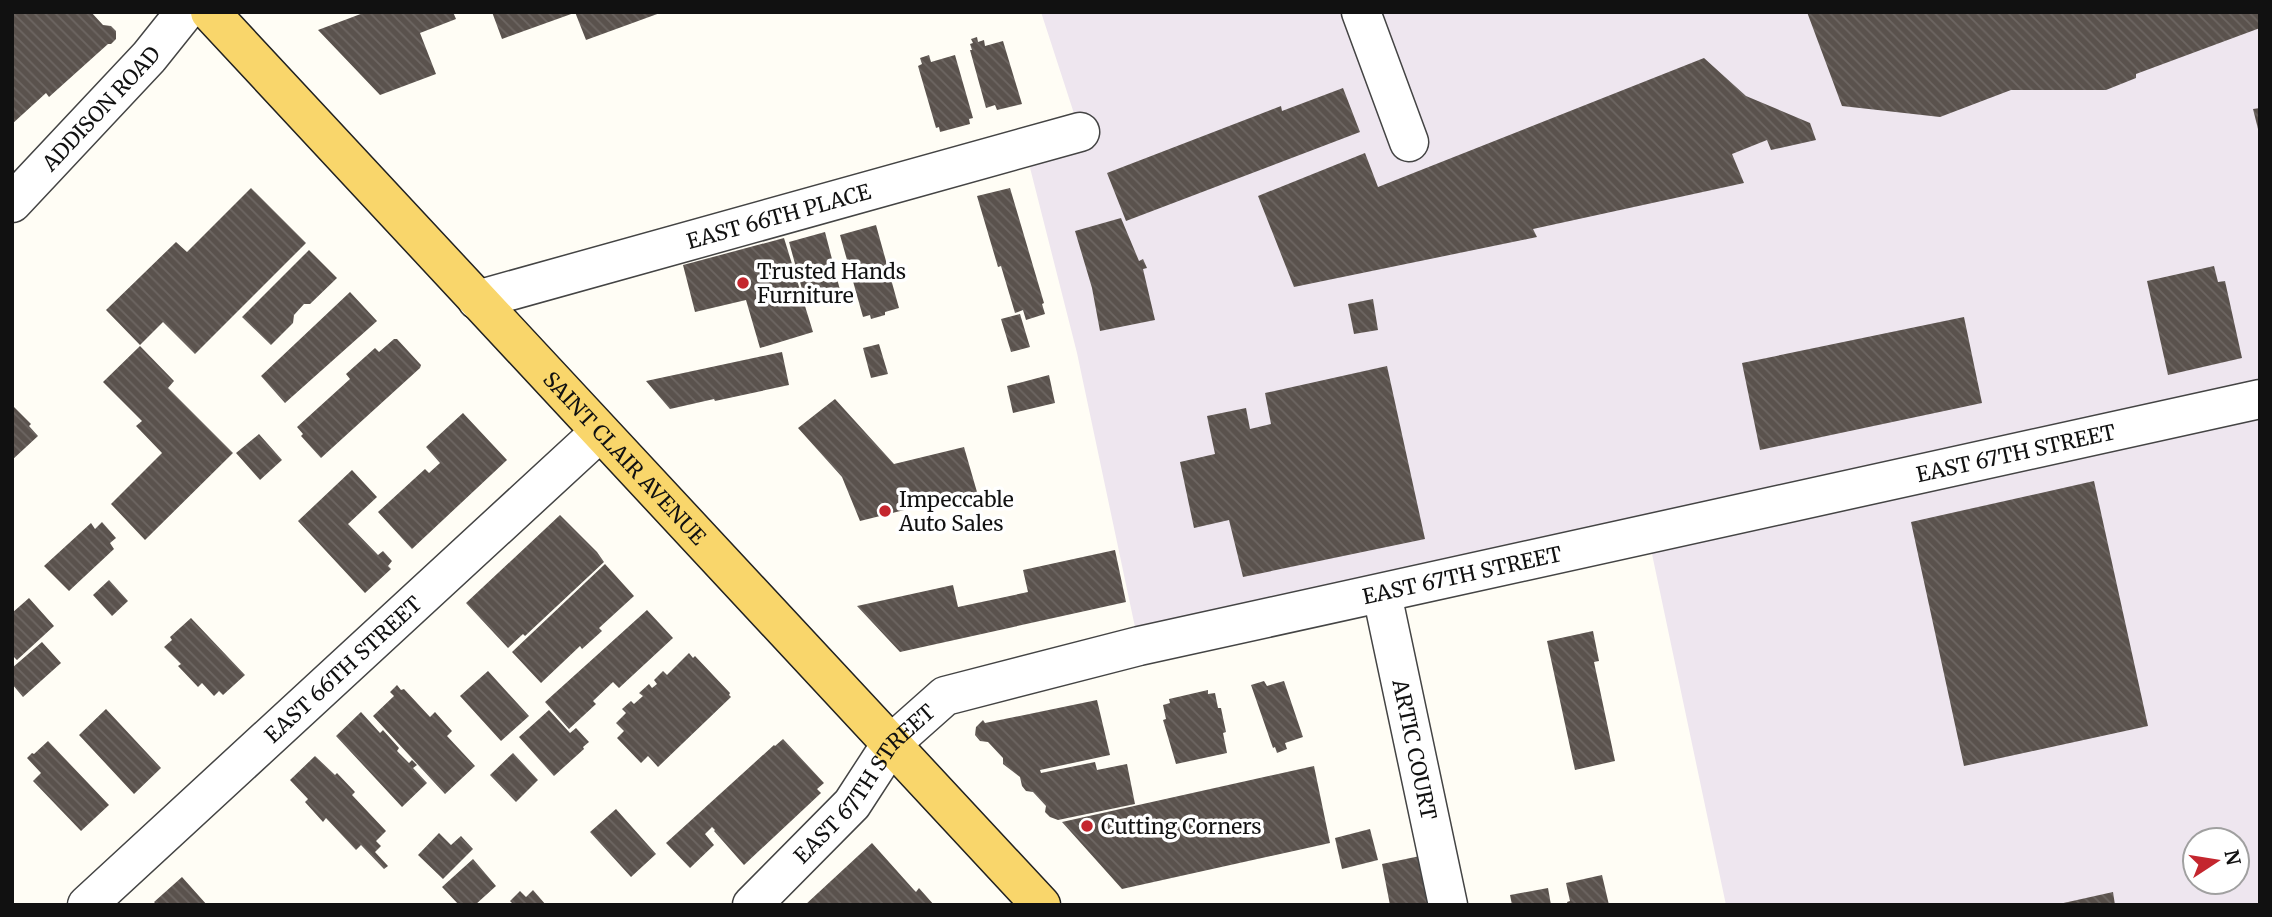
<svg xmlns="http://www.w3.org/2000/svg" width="2272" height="917" font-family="Merriweather,serif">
	<defs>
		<pattern id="building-back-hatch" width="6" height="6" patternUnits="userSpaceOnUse" patternTransform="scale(1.75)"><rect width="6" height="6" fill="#5a524d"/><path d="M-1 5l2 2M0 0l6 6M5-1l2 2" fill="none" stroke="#6d6662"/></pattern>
	</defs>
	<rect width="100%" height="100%" fill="#fffdf5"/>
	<!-- industrial -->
	<path fill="#eee6ef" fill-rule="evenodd" d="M 1041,12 L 2260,12 L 2260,905 L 1726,905 L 1648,535 L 1139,646 L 1077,353 L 1025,148 L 1080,132 ZM 2195,840 L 2237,840 L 2237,882 L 2195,882 Z"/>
	<!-- building -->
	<path fill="url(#building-back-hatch)" d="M 12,12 L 91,12 L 103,25 L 111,26 L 116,31 L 116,39 L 111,44 L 108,44 L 49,97 L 46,93 L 12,124 L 12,57 L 14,55 L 12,53 Z
		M 366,12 L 453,12 L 456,19 L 420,33 L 436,74 L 380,95 L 318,30 Z
		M 492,12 L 574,12 L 574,13 L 502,39 Z
		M 575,12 L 660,12 L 660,13 L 586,40 Z
		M 1807,12 L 2260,12 L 2260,28 L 2136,74 L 2136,78 L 2106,90 L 2011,90 L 1940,117 L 1842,106 Z
		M 977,37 L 978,42 L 984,40 L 985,46 L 1003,41 L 1022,104 L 997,110 L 995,105 L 986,108 L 970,50 L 972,50 L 970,44 L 973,43 L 971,39 Z
		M 929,55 L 931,62 L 955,55 L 973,118 L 969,119 L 970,124 L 940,132 L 939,127 L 936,128 L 918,66 L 922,64 L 920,58 Z
		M 1704,58 L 1746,96 L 1810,123 L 1816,140 L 1771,150 L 1767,140 L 1732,154 L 1744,183 L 1533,229 L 1537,237 L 1294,287 L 1258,196 L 1365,153 L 1378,187 Z
		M 1343,88 L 1360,132 L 1126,221 L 1107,173 L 1281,106 L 1282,111 Z
		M 2260,108 L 2260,133 L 2259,133 L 2253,109 Z
		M 251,188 L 306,243 L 195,354 L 163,322 L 140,345 L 106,310 L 176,242 L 187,252 Z
		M 1010,188 L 1044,303 L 1042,304 L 1045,314 L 1026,320 L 1023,310 L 1015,313 L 1001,266 L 998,267 L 977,196 Z
		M 1121,218 L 1139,261 L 1143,259 L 1147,268 L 1143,269 L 1155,320 L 1100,331 L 1092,288 L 1075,231 Z
		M 876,225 L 899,308 L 885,312 L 885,315 L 871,319 L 870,315 L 863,317 L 840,235 Z
		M 825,232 L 840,290 L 805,300 L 789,242 Z
		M 784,238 L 813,332 L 760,348 L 746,300 L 695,312 L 683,265 Z
		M 309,250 L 337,278 L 310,304 L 304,304 L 294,315 L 293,323 L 271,345 L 242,317 Z
		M 2214,266 L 2218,282 L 2225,281 L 2242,358 L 2168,375 L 2147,281 Z
		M 350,292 L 377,321 L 285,403 L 261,376 Z
		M 1373,299 L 1378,330 L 1354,334 L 1348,304 Z
		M 1020,314 L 1030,347 L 1011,352 L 1001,319 Z
		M 1964,317 L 1982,403 L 1760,450 L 1742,363 Z
		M 394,339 L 397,339 L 421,365 L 420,368 L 321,458 L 301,436 L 303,434 L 297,427 L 350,379 L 346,374 L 375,348 L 379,352 Z
		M 879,344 L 888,374 L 871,378 L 863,348 Z
		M 140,346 L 174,381 L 168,388 L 233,453 L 145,540 L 111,504 L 162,453 L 136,426 L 142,421 L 103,382 Z
		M 782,352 L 789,385 L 715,401 L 714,399 L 670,409 L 646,381 Z
		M 1387,366 L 1425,539 L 1243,577 L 1229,520 L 1194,528 L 1180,462 L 1215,454 L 1207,416 L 1246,408 L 1250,429 L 1271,424 L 1265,393 Z
		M 1049,375 L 1055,403 L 1013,413 L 1007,386 Z
		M 835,399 L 894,464 L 964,447 L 977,492 L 860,521 L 842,477 L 798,428 Z
		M 12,405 L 31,424 L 29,426 L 38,436 L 12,460 Z
		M 463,413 L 507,460 L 412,549 L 378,512 L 425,469 L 429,473 L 440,463 L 426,447 Z
		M 259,434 L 282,460 L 260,480 L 236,453 Z
		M 352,470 L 377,497 L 348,524 L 378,555 L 383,551 L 392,561 L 388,566 L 391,569 L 365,593 L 298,521 Z
		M 2094,481 L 2148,726 L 1964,766 L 1911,522 Z
		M 560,515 L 597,552 L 604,562 L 525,636 L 523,634 L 508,648 L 466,603 Z
		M 102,522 L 116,538 L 110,543 L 114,549 L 69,591 L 44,566 L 91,523 L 95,529 Z
		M 1115,550 L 1126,602 L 900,652 L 857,606 L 953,585 L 958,607 L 1028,592 L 1023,570 Z
		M 605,564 L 634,596 L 599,628 L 602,631 L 582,649 L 580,646 L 541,683 L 512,652 Z
		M 109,580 L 128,601 L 112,616 L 93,595 Z
		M 29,598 L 54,626 L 17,660 L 12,655 L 12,613 Z
		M 647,610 L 673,638 L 619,688 L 613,682 L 593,701 L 596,704 L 569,729 L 545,702 Z
		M 191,618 L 245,675 L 223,695 L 219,691 L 214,696 L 202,683 L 198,687 L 178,666 L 181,664 L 164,647 L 172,640 L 170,637 Z
		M 1593,631 L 1599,661 L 1594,662 L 1615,761 L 1575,770 L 1547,641 Z
		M 42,642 L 61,663 L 23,697 L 12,684 L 12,668 Z
		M 689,653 L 693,658 L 695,656 L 730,693 L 729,695 L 731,697 L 658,767 L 648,756 L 641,763 L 617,738 L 624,731 L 616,723 L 626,713 L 622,709 L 631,701 L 634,704 L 643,696 L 639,693 L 649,684 L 652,688 L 657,684 L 654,680 L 663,671 L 667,675 Z
		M 488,671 L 529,716 L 501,741 L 460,696 Z
		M 1264,681 L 1267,686 L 1284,681 L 1303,737 L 1285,743 L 1287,749 L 1277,753 L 1275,747 L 1273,748 L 1251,685 Z
		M 397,685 L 401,690 L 404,689 L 430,717 L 435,712 L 452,731 L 447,736 L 475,766 L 445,794 L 373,716 L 394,696 L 390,692 Z
		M 1208,690 L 1208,694 L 1215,693 L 1218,708 L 1221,708 L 1226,732 L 1223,733 L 1227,753 L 1176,764 L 1163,720 L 1166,719 L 1163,705 L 1170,703 L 1169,699 Z
		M 1097,700 L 1110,755 L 1040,770 L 1041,773 L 1095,762 L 1097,770 L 1127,764 L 1135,804 L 1058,820 L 1050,817 L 1045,812 L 1046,806 L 1033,792 L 1026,791 L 1022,786 L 1020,777 L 1003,764 L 1003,758 L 988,742 L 980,741 L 975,735 L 976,727 L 983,720 L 985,723 Z
		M 106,709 L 161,768 L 134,794 L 79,735 Z
		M 549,710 L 570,733 L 576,728 L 589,742 L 583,747 L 584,749 L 554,776 L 519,737 Z
		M 361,712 L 380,733 L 383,730 L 399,748 L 397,751 L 409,763 L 412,760 L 417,765 L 413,768 L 427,783 L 402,807 L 336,736 Z
		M 783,739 L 824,783 L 817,789 L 821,793 L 744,865 L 714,831 L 715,830 L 712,827 L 705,834 L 714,845 L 690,868 L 666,843 L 774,745 L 775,746 Z
		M 48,741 L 109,805 L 81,831 L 33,781 L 41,773 L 27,758 L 32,753 L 34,754 Z
		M 513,753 L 538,780 L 516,802 L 490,775 Z
		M 315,756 L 335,775 L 337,773 L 355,792 L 352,795 L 386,831 L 376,841 L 381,846 L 375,852 L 388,866 L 384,869 L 361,845 L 356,850 L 326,818 L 323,822 L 305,802 L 308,799 L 290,780 Z
		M 1314,766 L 1330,843 L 1122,889 L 1062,822 Z
		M 616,809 L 656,854 L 631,877 L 590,832 Z
		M 1370,829 L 1378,860 L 1342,869 L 1335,838 Z
		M 439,833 L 451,845 L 461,836 L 473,849 L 443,879 L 418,855 Z
		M 872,843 L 914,890 L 916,892 L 919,888 L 934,905 L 805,905 Z
		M 1420,856 L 1431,905 L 1390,905 L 1382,864 Z
		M 473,859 L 496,886 L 475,905 L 459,905 L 442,887 Z
		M 1602,875 L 1609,905 L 1568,905 L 1567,902 L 1570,901 L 1566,883 Z
		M 182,877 L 207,905 L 157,905 L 154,902 Z
		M 1548,888 L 1551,905 L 1512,905 L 1510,895 Z
		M 533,890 L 546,905 L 514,905 L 510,901 L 520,891 L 526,897 Z
		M 2113,892 L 2115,905 L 2059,905 L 2059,904 Z"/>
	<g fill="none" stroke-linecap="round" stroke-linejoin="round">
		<defs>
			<g id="minor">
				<path d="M 1361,12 L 1409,142"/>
				<path id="s1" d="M 12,203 L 149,57 L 185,12"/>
				<path id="s2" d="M 477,300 L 1080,132"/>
				<path id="s3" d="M 1382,594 L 1448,905"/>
				<path id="s4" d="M 87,905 L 600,432"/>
				<path id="s5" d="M 752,905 L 852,804 L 891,744 L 945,696 L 1139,646 L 2260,399"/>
			</g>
			<g id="major">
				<path id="s6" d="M 210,12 L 1041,905"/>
			</g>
		</defs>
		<!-- minor casing -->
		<use href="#minor" stroke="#444" stroke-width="41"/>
		<!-- major casing -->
		<use href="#major" stroke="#222" stroke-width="41"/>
		<!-- minor -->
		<use href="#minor" stroke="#fff" stroke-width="38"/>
		<!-- major -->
		<use href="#major" stroke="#f9d66b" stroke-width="38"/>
	</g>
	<!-- markers -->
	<g fill="#c4262e" stroke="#fff" stroke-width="2.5">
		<circle cx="743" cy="283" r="7"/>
		<circle cx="885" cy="511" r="7"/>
		<circle cx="1087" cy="826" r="7"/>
	</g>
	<g text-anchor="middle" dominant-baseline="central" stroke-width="7" stroke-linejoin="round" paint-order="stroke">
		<!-- street labels -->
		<g font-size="21" fill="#111" stroke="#fff">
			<text stroke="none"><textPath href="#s1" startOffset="130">ADDISON ROAD</textPath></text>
			<text stroke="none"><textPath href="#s2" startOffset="313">EAST 66TH PLACE</textPath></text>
			<text stroke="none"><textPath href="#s5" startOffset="1384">EAST 67TH STREET</textPath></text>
			<text stroke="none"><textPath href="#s6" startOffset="609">SAINT CLAIR AVENUE</textPath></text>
			<text stroke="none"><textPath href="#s5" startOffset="817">EAST 67TH STREET</textPath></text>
			<text stroke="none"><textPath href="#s4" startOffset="348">EAST 66TH STREET</textPath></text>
			<text stroke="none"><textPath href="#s3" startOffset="159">ARTIC COURT</textPath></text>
			<text stroke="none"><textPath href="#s5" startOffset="166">EAST 67TH STREET</textPath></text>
		</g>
		<!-- poi labels -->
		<g font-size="21" fill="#111" stroke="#fff" text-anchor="start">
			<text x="757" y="271">Trusted Hands<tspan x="757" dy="24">Furniture</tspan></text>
			<text x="899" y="499">Impeccable<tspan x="899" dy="24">Auto Sales</tspan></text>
			<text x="1101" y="826">Cutting Corners</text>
		</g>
	</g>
	<!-- border -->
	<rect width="2272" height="917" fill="none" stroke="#111111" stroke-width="28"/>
	<!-- north arrow -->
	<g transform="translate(2216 861) rotate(78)"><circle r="33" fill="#ffffff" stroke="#a0a0a0" stroke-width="2"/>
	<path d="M0-5L12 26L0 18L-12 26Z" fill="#c4262e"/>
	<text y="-10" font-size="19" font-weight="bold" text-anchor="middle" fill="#111111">N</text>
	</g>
</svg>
